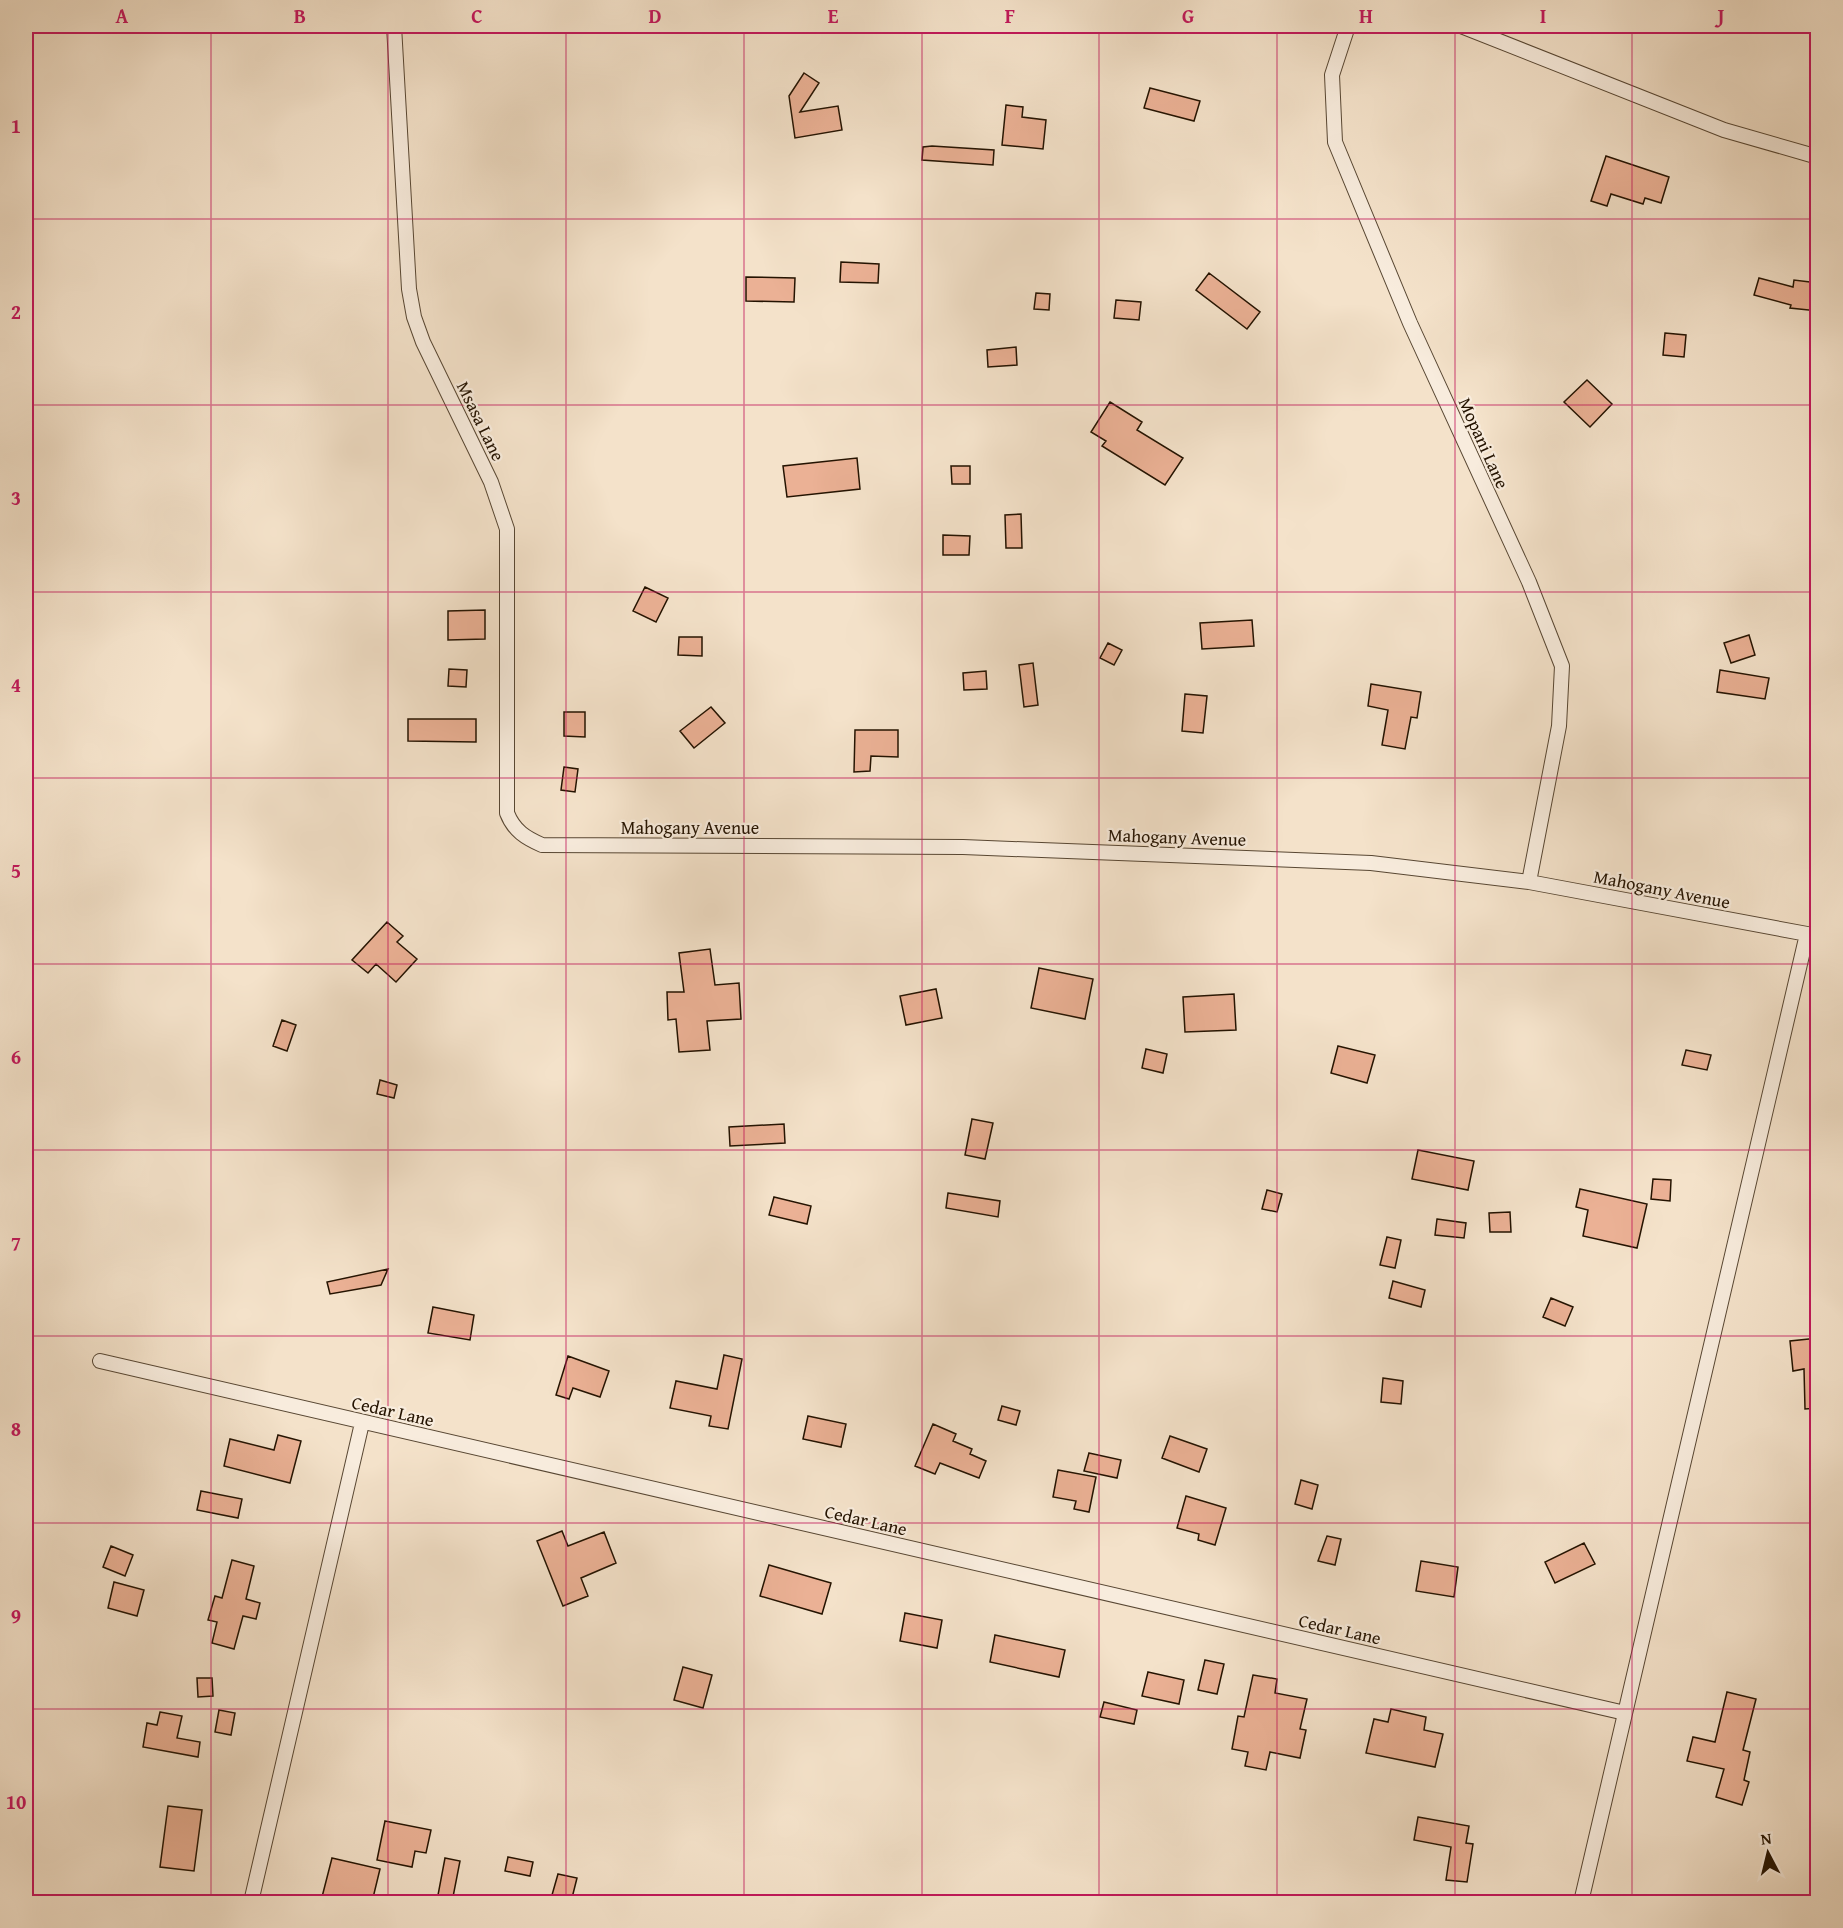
<svg xmlns="http://www.w3.org/2000/svg" width="1843" height="1928" font-family="'Gentium Book Plus',serif">
	<rect width="100%" height="100%" fill="#f4e2ca"/>
	<filter id="stains"><feTurbulence type="fractalNoise" baseFrequency=".00333" numOctaves="4"/><feColorMatrix values="0 0 0 0 .2 0 0 0 0 .09 0 0 0 0 .02 0 0 0 .5 -.17"/></filter>
	<radialGradient id="worn" r=".72"><stop offset=".6" stop-color="#630" stop-opacity="0"/><stop offset="1" stop-color="#630" stop-opacity=".3"/></radialGradient>
	<!-- building -->
	<path fill="#ebb195" stroke="#241301" stroke-width="1.5" d="M 804,73 L 819,83 L 800,112 L 838,106 L 842,130 L 795,138 L 789,96 Z
		M 1150,88 L 1200,101 L 1194,121 L 1144,108 Z
		M 1006,105 L 1023,107 L 1022,117 L 1046,120 L 1043,149 L 1002,145 Z
		M 932,146 L 994,150 L 993,165 L 922,160 L 923,147 Z
		M 1606,156 L 1669,177 L 1661,203 L 1645,198 L 1643,204 L 1611,194 L 1607,206 L 1591,201 Z
		M 841,262 L 879,264 L 878,283 L 840,282 Z
		M 1209,273 L 1260,312 L 1247,329 L 1196,290 Z
		M 746,277 L 795,278 L 794,302 L 746,301 Z
		M 1759,278 L 1793,287 L 1794,280 L 1818,283 L 1818,311 L 1790,308 L 1791,305 L 1754,295 Z
		M 1036,293 L 1050,294 L 1049,310 L 1034,309 Z
		M 1116,300 L 1141,302 L 1139,320 L 1114,318 Z
		M 1665,333 L 1686,335 L 1684,357 L 1663,355 Z
		M 1016,347 L 1017,365 L 988,367 L 987,350 Z
		M 1587,380 L 1612,404 L 1590,427 L 1564,402 Z
		M 1110,402 L 1142,422 L 1137,430 L 1183,458 L 1165,485 L 1102,446 L 1106,441 L 1091,432 Z
		M 857,458 L 860,489 L 787,497 L 783,466 Z
		M 951,466 L 970,466 L 970,484 L 952,484 Z
		M 1021,514 L 1022,548 L 1006,548 L 1005,515 Z
		M 943,535 L 970,536 L 969,555 L 943,555 Z
		M 645,587 L 668,598 L 656,622 L 633,611 Z
		M 485,610 L 485,639 L 448,640 L 448,611 Z
		M 1252,620 L 1254,646 L 1202,649 L 1200,623 Z
		M 1749,635 L 1755,655 L 1731,663 L 1724,643 Z
		M 679,637 L 702,637 L 702,656 L 678,655 Z
		M 1108,643 L 1122,650 L 1114,665 L 1100,658 Z
		M 1033,663 L 1038,705 L 1024,707 L 1019,665 Z
		M 449,669 L 467,670 L 466,687 L 448,686 Z
		M 1720,670 L 1769,678 L 1765,699 L 1717,692 Z
		M 986,671 L 987,689 L 964,690 L 963,673 Z
		M 1371,684 L 1421,692 L 1417,718 L 1411,717 L 1405,749 L 1382,745 L 1388,710 L 1368,706 Z
		M 1185,694 L 1207,696 L 1203,733 L 1182,731 Z
		M 711,707 L 725,723 L 694,748 L 680,731 Z
		M 564,712 L 585,712 L 585,737 L 564,736 Z
		M 408,719 L 476,719 L 476,742 L 408,741 Z
		M 855,730 L 898,730 L 898,757 L 871,756 L 870,771 L 854,772 Z
		M 564,767 L 578,769 L 575,792 L 561,790 Z
		M 387,922 L 403,936 L 397,942 L 417,959 L 396,982 L 376,964 L 368,973 L 352,960 Z
		M 710,949 L 715,985 L 739,983 L 741,1019 L 707,1021 L 710,1050 L 679,1052 L 676,1019 L 668,1020 L 667,992 L 684,992 L 679,953 Z
		M 1039,968 L 1093,979 L 1085,1019 L 1031,1008 Z
		M 936,989 L 942,1018 L 906,1025 L 900,996 Z
		M 1234,994 L 1236,1030 L 1185,1032 L 1183,997 Z
		M 282,1020 L 296,1025 L 287,1051 L 273,1046 Z
		M 1338,1046 L 1375,1055 L 1367,1083 L 1331,1073 Z
		M 1146,1049 L 1167,1054 L 1163,1073 L 1142,1068 Z
		M 1686,1050 L 1711,1055 L 1707,1070 L 1682,1065 Z
		M 380,1080 L 397,1085 L 394,1098 L 377,1094 Z
		M 972,1119 L 993,1123 L 985,1159 L 965,1155 Z
		M 784,1124 L 785,1143 L 730,1146 L 729,1127 Z
		M 1418,1150 L 1474,1161 L 1468,1190 L 1412,1179 Z
		M 1653,1179 L 1671,1180 L 1670,1201 L 1651,1199 Z
		M 1580,1189 L 1647,1204 L 1637,1248 L 1583,1236 L 1588,1210 L 1576,1207 Z
		M 1267,1190 L 1282,1194 L 1277,1212 L 1262,1209 Z
		M 948,1193 L 1000,1201 L 998,1217 L 946,1208 Z
		M 774,1197 L 811,1206 L 807,1224 L 769,1215 Z
		M 1510,1212 L 1511,1232 L 1490,1232 L 1489,1213 Z
		M 1437,1219 L 1466,1223 L 1464,1238 L 1435,1235 Z
		M 1387,1237 L 1401,1240 L 1395,1268 L 1380,1265 Z
		M 388,1269 L 381,1285 L 330,1294 L 327,1282 Z
		M 1393,1281 L 1425,1290 L 1421,1307 L 1389,1298 Z
		M 1551,1298 L 1573,1307 L 1565,1326 L 1543,1317 Z
		M 433,1307 L 474,1315 L 470,1340 L 428,1333 Z
		M 1809,1339 L 1818,1339 L 1818,1408 L 1805,1409 L 1804,1369 L 1793,1371 L 1790,1341 Z
		M 724,1355 L 742,1359 L 728,1429 L 709,1426 L 711,1416 L 670,1408 L 676,1381 L 717,1389 Z
		M 568,1356 L 609,1371 L 600,1397 L 573,1388 L 569,1399 L 556,1395 Z
		M 1383,1378 L 1403,1381 L 1401,1404 L 1381,1402 Z
		M 1002,1406 L 1020,1411 L 1016,1425 L 998,1420 Z
		M 808,1416 L 846,1424 L 841,1447 L 803,1439 Z
		M 933,1424 L 956,1434 L 953,1441 L 972,1449 L 970,1454 L 986,1461 L 979,1478 L 940,1463 L 935,1474 L 915,1466 Z
		M 278,1435 L 301,1441 L 290,1483 L 224,1466 L 230,1439 L 274,1450 Z
		M 1170,1436 L 1207,1449 L 1199,1472 L 1162,1458 Z
		M 1089,1453 L 1121,1460 L 1117,1478 L 1084,1471 Z
		M 1058,1470 L 1096,1477 L 1089,1512 L 1074,1509 L 1076,1501 L 1053,1497 Z
		M 1301,1480 L 1318,1485 L 1312,1509 L 1295,1504 Z
		M 201,1491 L 242,1499 L 238,1518 L 197,1510 Z
		M 1186,1496 L 1226,1508 L 1215,1545 L 1198,1540 L 1199,1534 L 1177,1528 Z
		M 562,1531 L 568,1546 L 604,1532 L 616,1563 L 581,1578 L 588,1596 L 563,1606 L 537,1541 Z
		M 1327,1536 L 1341,1539 L 1335,1565 L 1318,1561 Z
		M 1584,1543 L 1595,1564 L 1555,1583 L 1545,1562 Z
		M 111,1546 L 133,1555 L 125,1576 L 103,1567 Z
		M 232,1560 L 254,1566 L 246,1599 L 260,1603 L 256,1619 L 243,1616 L 234,1649 L 212,1643 L 217,1622 L 208,1620 L 215,1596 L 222,1598 Z
		M 1421,1561 L 1458,1567 L 1454,1597 L 1416,1591 Z
		M 769,1565 L 831,1583 L 822,1614 L 760,1596 Z
		M 114,1582 L 144,1590 L 137,1616 L 108,1608 Z
		M 905,1613 L 942,1620 L 937,1648 L 900,1641 Z
		M 995,1635 L 1065,1650 L 1059,1677 L 990,1662 Z
		M 1205,1660 L 1224,1664 L 1217,1694 L 1198,1690 Z
		M 683,1667 L 712,1675 L 703,1708 L 674,1700 Z
		M 1148,1672 L 1184,1680 L 1179,1704 L 1142,1696 Z
		M 1253,1675 L 1277,1679 L 1275,1693 L 1307,1699 L 1300,1729 L 1306,1730 L 1300,1758 L 1270,1752 L 1266,1770 L 1245,1766 L 1248,1752 L 1232,1749 L 1238,1716 L 1244,1717 Z
		M 197,1678 L 212,1678 L 213,1696 L 198,1697 Z
		M 1727,1692 L 1756,1699 L 1743,1750 L 1750,1752 L 1744,1780 L 1749,1782 L 1742,1805 L 1716,1797 L 1724,1769 L 1687,1761 L 1693,1737 L 1715,1742 Z
		M 1104,1702 L 1137,1710 L 1134,1724 L 1100,1717 Z
		M 1391,1709 L 1426,1717 L 1424,1730 L 1443,1734 L 1435,1767 L 1366,1753 L 1374,1719 L 1388,1722 Z
		M 219,1710 L 235,1713 L 231,1735 L 215,1732 Z
		M 160,1712 L 182,1716 L 177,1738 L 200,1742 L 198,1757 L 143,1747 L 147,1723 L 157,1725 Z
		M 168,1806 L 202,1810 L 194,1871 L 160,1867 Z
		M 1418,1817 L 1469,1826 L 1466,1843 L 1473,1844 L 1467,1882 L 1446,1880 L 1451,1847 L 1414,1840 Z
		M 385,1821 L 431,1830 L 426,1853 L 415,1851 L 412,1867 L 377,1860 Z
		M 508,1857 L 533,1862 L 530,1876 L 505,1871 Z
		M 332,1858 L 380,1869 L 372,1902 L 340,1901 L 322,1897 Z
		M 445,1858 L 460,1861 L 453,1897 L 438,1895 Z
		M 558,1874 L 577,1878 L 571,1902 L 550,1902 Z"/>
	<g fill="none" stroke-linecap="round" stroke-linejoin="round">
		<defs>
			<path id="minor" d="M 394,26 L 409,289 L 414,317 L 423,342 L 491,482 L 507,529 L 507,813 C 514,831 526,838 542,845 L 963,847 L 1371,863 L 1529,882 L 1818,936
				M 1348,26 L 1332,75 L 1335,142 L 1410,323 L 1529,582 L 1562,666 L 1559,726 L 1529,882
				M 1461,26 L 1724,130 L 1818,157
				M 100,1361 L 1625,1713
				M 251,1902 L 362,1423
				M 1581,1902 L 1807,934"/>
		</defs>
		<!-- minor casing -->
		<use href="#minor" stroke="#584733" stroke-width="16"/>
		<!-- minor -->
		<use href="#minor" stroke="#f8ecdd" stroke-width="14"/>
	</g>
	<!-- grid -->
	<path fill="none" stroke="#c2185b" stroke-width="1.5" stroke-opacity="0.55" d="M 211,26 L 211,1902M 388,26 L 388,1902M 566,26 L 566,1902M 744,26 L 744,1902M 922,26 L 922,1902M 1099,26 L 1099,1902M 1277,26 L 1277,1902M 1455,26 L 1455,1902M 1632,26 L 1632,1902M 26,219 L 1818,219M 26,405 L 1818,405M 26,592 L 1818,592M 26,778 L 1818,778M 26,964 L 1818,964M 26,1150 L 1818,1150M 26,1336 L 1818,1336M 26,1523 L 1818,1523M 26,1709 L 1818,1709"/>
	<g text-anchor="middle" dominant-baseline="central" stroke-width="4.5" stroke-linejoin="round" paint-order="stroke">
		<!-- street labels -->
		<g font-size="18" fill="#241301" stroke="#f8ecdd">
			<text transform="translate(481 421) rotate(64)">Msasa Lane</text>
			<text transform="translate(1484 443) rotate(66)">Mopani Lane</text>
			<text x="690" y="827">Mahogany Avenue</text>
			<text transform="translate(1177 837) rotate(2)">Mahogany Avenue</text>
			<text transform="translate(1662 889) rotate(11)">Mahogany Avenue</text>
			<text transform="translate(393 1411) rotate(13)">Cedar Lane</text>
			<text transform="translate(866 1520) rotate(13)">Cedar Lane</text>
			<text transform="translate(1340 1629) rotate(13)">Cedar Lane</text>
		</g>
	</g>
	<!-- margin -->
	<rect width="1843" height="1928" fill="none" stroke="#f4e2ca" stroke-width="66"/>
	<!-- north arrow -->
	<g transform="translate(1768 1853) rotate(353)" stroke="#f8ecdd" stroke-width="4.5" paint-order="stroke">
	<path d="M0-4.5L10 22L0 15L-10 22Z" fill="#241301"/>
	<text y="-9" font-size="16" font-weight="bold" text-anchor="middle" fill="#241301">N</text>
	</g>
	<rect x="33" y="33" width="1777" height="1862" fill="none" stroke="#c2185b" stroke-width="2"/>
	<g font-size="20" text-anchor="middle" font-weight="bold" fill="#c2185b">
		<text x="122" y="23">A</text>
		<text x="300" y="23">B</text>
		<text x="477" y="23">C</text>
		<text x="655" y="23">D</text>
		<text x="833" y="23">E</text>
		<text x="1010" y="23">F</text>
		<text x="1188" y="23">G</text>
		<text x="1366" y="23">H</text>
		<text x="1543" y="23">I</text>
		<text x="1721" y="23">J</text>
		<text x="16" y="133">1</text>
		<text x="16" y="319">2</text>
		<text x="16" y="505">3</text>
		<text x="16" y="692">4</text>
		<text x="16" y="878">5</text>
		<text x="16" y="1064">6</text>
		<text x="16" y="1250">7</text>
		<text x="16" y="1436">8</text>
		<text x="16" y="1623">9</text>
		<text x="16" y="1809">10</text>
	</g>
	<rect width="100%" height="100%" filter="url(#stains)"/>
	<rect width="100%" height="100%" fill="url(#worn)"/>
</svg>
